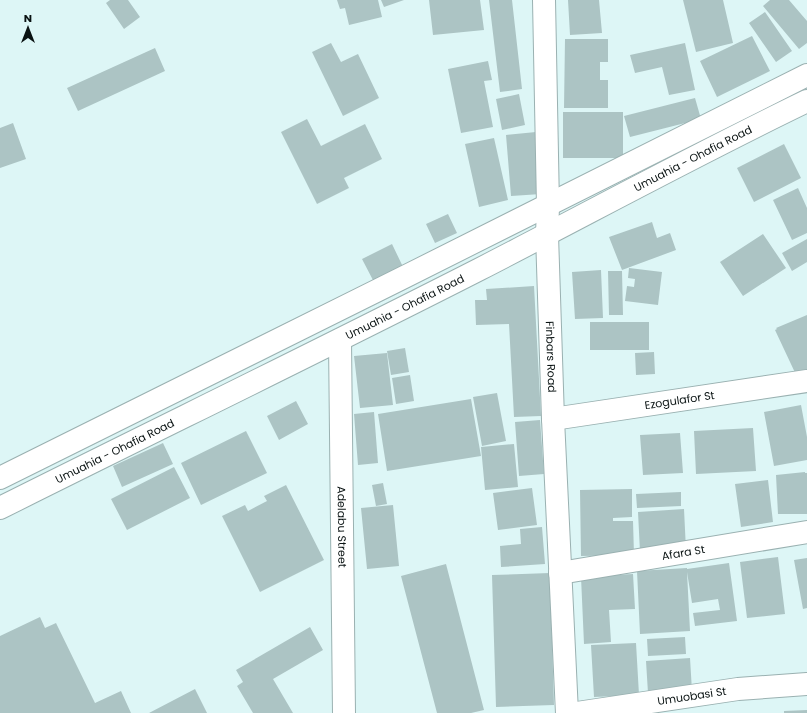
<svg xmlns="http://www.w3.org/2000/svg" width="807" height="713" font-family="Poppins,sans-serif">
	<rect width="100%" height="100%" fill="#ddf6f6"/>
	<!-- building -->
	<path fill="#acc4c4" d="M 110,0 L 128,0 L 140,17 L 124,29 L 106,3 Z
		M 337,0 L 378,0 L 382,17 L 349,25 L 345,8 L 340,9 Z
		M 381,0 L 404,0 L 384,7 Z
		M 429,0 L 480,0 L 484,30 L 433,35 Z
		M 489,0 L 512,0 L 522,89 L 500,92 Z
		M 568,0 L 599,0 L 602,33 L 570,35 Z
		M 683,0 L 723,0 L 733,43 L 696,52 Z
		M 770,0 L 789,0 L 807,21 L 807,43 L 799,49 L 763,6 Z
		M 765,12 L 792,51 L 776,62 L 749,23 Z
		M 752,36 L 770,71 L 717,97 L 700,61 Z
		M 565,39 L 608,39 L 608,62 L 600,62 L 600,80 L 608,80 L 608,108 L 564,108 Z
		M 331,43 L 341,62 L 358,54 L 379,98 L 343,116 L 312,52 Z
		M 685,43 L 695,90 L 669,95 L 662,67 L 635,73 L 630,55 Z
		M 155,48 L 165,71 L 78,111 L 67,88 Z
		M 488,61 L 492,80 L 484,81 L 493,127 L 461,133 L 448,69 Z
		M 519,94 L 525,125 L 502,130 L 496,99 Z
		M 695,98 L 701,119 L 630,137 L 624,116 Z
		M 563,112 L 623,112 L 623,158 L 563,158 Z
		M 307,119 L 321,146 L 365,124 L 382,159 L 344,178 L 349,188 L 317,204 L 281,132 Z
		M 13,123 L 26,159 L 0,168 L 0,128 Z
		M 536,132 L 541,194 L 511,196 L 506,135 Z
		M 494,138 L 508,200 L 479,207 L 465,144 Z
		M 784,144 L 801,178 L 754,202 L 737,168 Z
		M 798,188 L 807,208 L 807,233 L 792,240 L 773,200 Z
		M 448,214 L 457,233 L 435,243 L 426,224 Z
		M 652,222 L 657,238 L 670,233 L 676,250 L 622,270 L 609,237 Z
		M 763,234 L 786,268 L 743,296 L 720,262 Z
		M 807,239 L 807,262 L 792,271 L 782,253 Z
		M 392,244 L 404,269 L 375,284 L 362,259 Z
		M 629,268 L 662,272 L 658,305 L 625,301 L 627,286 L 634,287 L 635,279 L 628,278 Z
		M 601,270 L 603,318 L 575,319 L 572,272 Z
		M 608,271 L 622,271 L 623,315 L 609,315 Z
		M 534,286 L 541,416 L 514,417 L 509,324 L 476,325 L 475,300 L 487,300 L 486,289 Z
		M 807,315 L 807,379 L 798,379 L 775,330 L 777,329 L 776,328 Z
		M 590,322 L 649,322 L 649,350 L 590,350 Z
		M 405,348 L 409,372 L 391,375 L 387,351 Z
		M 654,352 L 655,374 L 636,375 L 635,353 Z
		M 387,353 L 393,405 L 360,408 L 354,356 Z
		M 410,375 L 414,401 L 396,404 L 392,378 Z
		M 497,393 L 506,441 L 482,446 L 473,397 Z
		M 471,399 L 481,456 L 387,471 L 378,414 Z
		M 296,401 L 308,424 L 279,440 L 267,416 Z
		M 801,405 L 807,437 L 807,460 L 774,466 L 764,412 Z
		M 374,412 L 378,463 L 358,465 L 354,414 Z
		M 540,420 L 544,474 L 519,476 L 515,422 Z
		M 753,428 L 756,471 L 696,474 L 694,431 Z
		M 246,431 L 267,473 L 201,505 L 181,463 Z
		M 680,433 L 683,473 L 643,475 L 640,435 Z
		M 163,443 L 173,464 L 122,487 L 113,466 Z
		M 514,444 L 518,487 L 485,490 L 481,447 Z
		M 174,467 L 190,498 L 127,530 L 111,499 Z
		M 805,472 L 805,473 L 807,473 L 807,514 L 778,514 L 776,475 Z
		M 768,480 L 773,522 L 741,527 L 735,484 Z
		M 383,483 L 387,504 L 376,506 L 372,485 Z
		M 286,485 L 324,560 L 260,592 L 222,516 L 245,505 L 248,511 L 267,501 L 264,496 Z
		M 532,488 L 537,525 L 498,530 L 493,493 Z
		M 632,489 L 632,517 L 613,518 L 613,521 L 633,521 L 634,555 L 581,556 L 580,490 Z
		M 681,492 L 681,506 L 637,508 L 636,494 Z
		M 393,505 L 399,566 L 367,569 L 361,508 Z
		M 684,509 L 686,550 L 640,552 L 638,512 Z
		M 542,527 L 545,564 L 501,567 L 500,546 L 521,544 L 520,529 Z
		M 778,557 L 785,614 L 747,618 L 740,562 Z
		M 807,558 L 807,608 L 803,609 L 794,560 Z
		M 729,563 L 737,621 L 695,626 L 693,613 L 720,610 L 718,599 L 692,603 L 687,572 L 690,631 L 640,634 L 637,571 L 687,568 L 687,569 Z
		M 446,564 L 484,710 L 471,713 L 437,713 L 401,576 Z
		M 550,573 L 554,705 L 496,707 L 492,575 Z
		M 633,574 L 635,609 L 609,610 L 611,642 L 584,644 L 581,577 Z
		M 40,617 L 45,628 L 56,623 L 95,703 L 121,691 L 131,713 L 0,713 L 0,636 Z
		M 310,627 L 323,650 L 273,679 L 293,713 L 253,713 L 237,686 L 243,682 L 236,670 Z
		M 685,637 L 686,654 L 648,656 L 647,639 Z
		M 636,643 L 639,695 L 594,697 L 591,645 Z
		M 690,658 L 692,691 L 648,693 L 646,661 Z
		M 195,689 L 207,713 L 149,713 Z
		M 807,710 L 807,713 L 784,713 L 784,711 Z"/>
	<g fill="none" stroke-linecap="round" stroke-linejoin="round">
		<defs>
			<g id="minor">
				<path id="s1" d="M 544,0 L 548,206 L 547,235 L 553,419 L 567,713"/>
				<path id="s2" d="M 340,340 L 344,713"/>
				<path id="s3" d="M 553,419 L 807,381"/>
				<path id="s4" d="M 560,573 L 807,532"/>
				<path id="s5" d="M 577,713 L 738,689 L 807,684"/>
			</g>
			<g id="secondary">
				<path d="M 0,478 C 269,344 539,211 807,75"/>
				<path id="s6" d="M 0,508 C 160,428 321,350 480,269 C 589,213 697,154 807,101"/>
			</g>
		</defs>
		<!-- minor casing -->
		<use href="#minor" stroke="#9ab1b1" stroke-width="24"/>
		<!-- secondary casing -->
		<use href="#secondary" stroke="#9ab1b1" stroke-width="24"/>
		<!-- minor -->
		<use href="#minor" stroke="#fff" stroke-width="22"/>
		<!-- secondary -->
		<use href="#secondary" stroke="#fff" stroke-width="22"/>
	</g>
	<g text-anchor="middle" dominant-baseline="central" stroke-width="4" stroke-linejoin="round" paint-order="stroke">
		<!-- street labels -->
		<g font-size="11" fill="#091212" stroke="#ddf6f6">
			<text stroke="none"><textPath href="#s6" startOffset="776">Umuahia - Ohafia Road</textPath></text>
			<text stroke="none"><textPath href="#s6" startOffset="452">Umuahia - Ohafia Road</textPath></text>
			<text stroke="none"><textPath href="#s1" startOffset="357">Finbars Road</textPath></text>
			<text stroke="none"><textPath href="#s3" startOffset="128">Ezogulafor St</textPath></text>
			<text stroke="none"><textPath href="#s6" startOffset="128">Umuahia - Ohafia Road</textPath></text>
			<text stroke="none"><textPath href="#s2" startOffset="187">Adelabu Street</textPath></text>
			<text stroke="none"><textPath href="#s4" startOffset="125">Afara St</textPath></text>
			<text stroke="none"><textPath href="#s5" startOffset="116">Umuobasi St</textPath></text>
		</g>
	</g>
	<!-- north arrow -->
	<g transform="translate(28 28)" stroke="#ddf6f6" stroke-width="3" paint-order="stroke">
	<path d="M0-3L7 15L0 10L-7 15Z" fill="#091212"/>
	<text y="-6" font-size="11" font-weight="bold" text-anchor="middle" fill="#091212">N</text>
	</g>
</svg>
